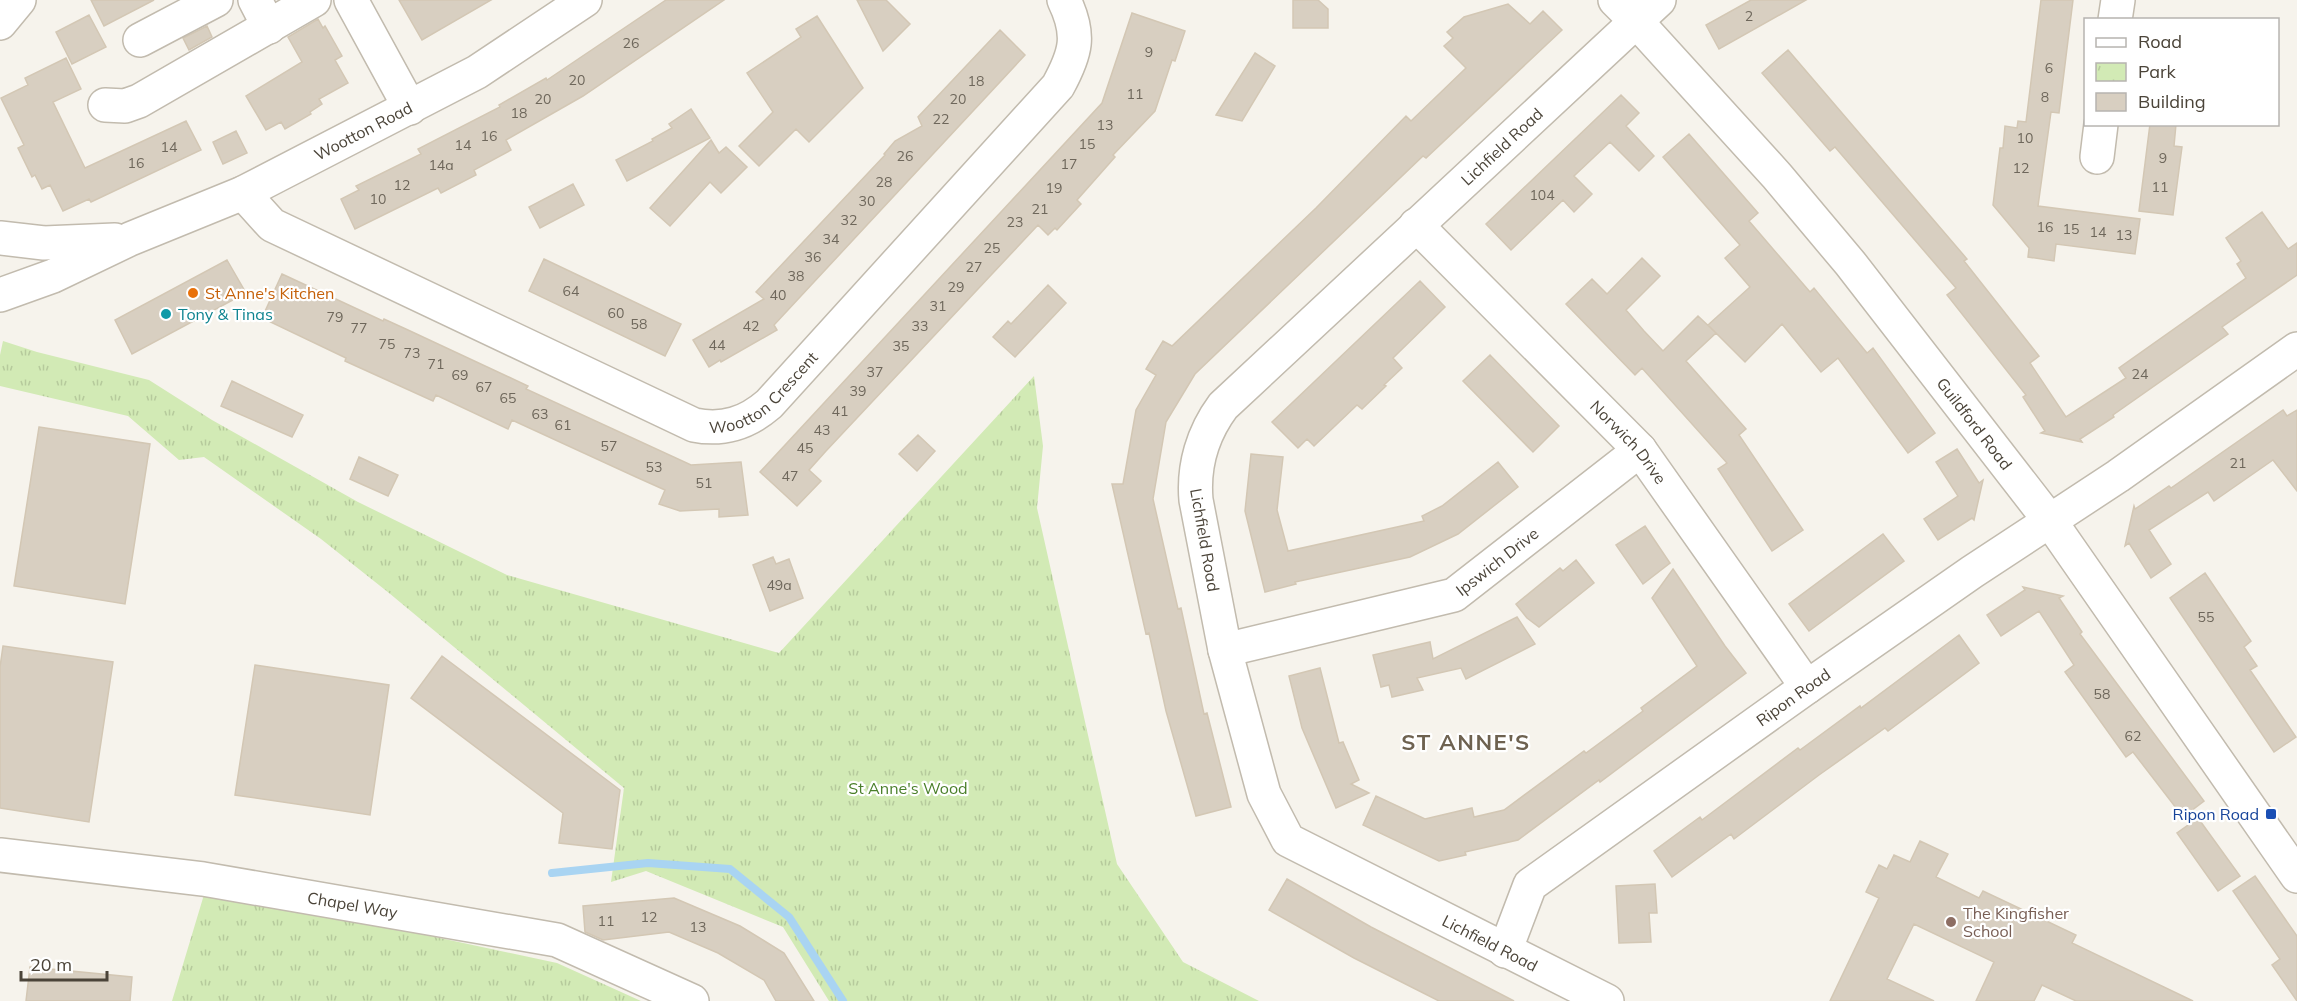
<svg xmlns="http://www.w3.org/2000/svg" width="2297" height="1001" font-family="Mulish,sans-serif">
	<defs>
		<pattern id="park-tufts" width="24" height="20" patternUnits="userSpaceOnUse" patternTransform="scale(1.5)"><rect width="24" height="20" fill="#d2eab5"/><path d="M3 7l-1-3M5 7V3M7 7l1-3M15 17l-1-3M17 17v-4M19 17l1-3" fill="none" stroke="#b6ca9c"/></pattern>
	</defs>
	<rect width="100%" height="100%" fill="#f6f3ec"/>
	<!-- park -->
	<path fill="url(#park-tufts)" d="M 3,341 L 37,352 L 149,380 L 212,420 L 358,502 L 507,575 L 779,653 L 1034,376 L 1043,446 L 1037,508 L 1117,864 L 1183,962 L 1259,1001 L 829,1001 L 783,927 L 646,871 L 611,882 L 624,788 L 389,593 L 321,539 L 204,457 L 179,460 L 128,416 L 0,386 L 0,355 Z
		M 206,888 L 557,963 L 641,1001 L 172,1001 Z"/>
	<g fill="none" stroke-linecap="round" stroke-linejoin="round">
		<!-- stream -->
		<path stroke="#a9d4f2" stroke-width="8" d="M 552,873 L 648,863 L 730,869 L 789,917 L 843,1001"/>
	</g>
	<!-- building -->
	<path fill="#d8cfc1" stroke="#d3c7b4" stroke-width="1.5" d="M 91,0 L 154,0 L 104,26 Z
		M 399,0 L 491,0 L 422,40 Z
		M 666,0 L 724,0 L 583,96 L 506,140 L 511,150 L 474,170 L 476,175 L 441,193 L 438,188 L 355,229 L 341,199 L 359,190 L 356,186 L 421,154 L 418,149 L 500,107 L 499,105 L 546,78 L 547,80 Z
		M 857,0 L 886,0 L 910,24 L 883,51 Z
		M 1293,0 L 1318,0 L 1328,9 L 1328,28 L 1293,28 Z
		M 1751,0 L 1806,0 L 1719,49 L 1706,25 Z
		M 2041,0 L 2073,0 L 2059,113 L 2051,112 L 2038,206 L 2140,219 L 2135,254 L 2056,244 L 2054,261 L 2028,257 L 2029,248 L 1993,205 L 2000,148 L 2003,148 L 2005,126 L 2017,128 L 2018,121 L 2026,122 Z
		M 1508,4 L 1530,24 L 1543,11 L 1562,30 L 1426,158 L 1423,156 L 1195,374 L 1166,422 L 1153,499 L 1178,609 L 1181,608 L 1204,714 L 1207,713 L 1231,807 L 1196,816 L 1166,711 L 1149,633 L 1146,634 L 1112,484 L 1123,484 L 1136,410 L 1156,375 L 1146,369 L 1163,341 L 1172,346 L 1316,208 L 1406,116 L 1411,121 L 1466,68 L 1444,46 L 1453,38 L 1447,32 L 1464,17 Z
		M 1132,13 L 1185,31 L 1175,61 L 1172,60 L 1155,111 L 1113,155 L 1115,157 L 1077,200 L 1081,204 L 1079,206 L 1057,230 L 1055,228 L 1048,235 L 1038,225 L 826,451 L 809,470 L 821,481 L 797,506 L 760,472 L 1102,103 Z
		M 89,15 L 106,47 L 72,64 L 56,32 Z
		M 817,16 L 863,88 L 809,142 L 796,129 L 759,166 L 739,146 L 773,112 L 747,73 L 801,37 L 796,29 Z
		M 318,19 L 323,28 L 325,26 L 342,56 L 335,60 L 348,83 L 319,99 L 322,104 L 310,112 L 311,114 L 285,129 L 281,122 L 266,130 L 246,96 L 302,62 L 288,37 Z
		M 207,26 L 212,37 L 189,50 L 183,38 Z
		M 1000,30 L 1025,55 L 774,325 L 777,330 L 721,362 L 720,360 L 709,367 L 693,340 L 764,299 L 756,292 L 885,155 L 884,154 L 895,141 L 922,126 L 918,117 Z
		M 1788,50 L 1967,259 L 1964,261 L 2039,356 L 2030,363 L 2066,417 L 2126,378 L 2119,368 L 2246,278 L 2237,264 L 2241,261 L 2226,238 L 2262,212 L 2288,249 L 2297,243 L 2297,275 L 2222,327 L 2228,334 L 2113,415 L 2114,417 L 2080,439 L 2082,442 L 2041,433 L 2045,431 L 2023,397 L 2026,395 L 1947,295 L 1956,288 L 1835,147 L 1830,151 L 1762,73 Z
		M 1255,53 L 1275,66 L 1242,121 L 1216,115 Z
		M 66,58 L 81,89 L 53,102 L 85,168 L 186,121 L 201,150 L 91,202 L 89,199 L 63,211 L 50,185 L 42,189 L 35,175 L 32,177 L 18,148 L 24,145 L 1,98 L 28,85 L 25,78 Z
		M 1621,95 L 1639,113 L 1626,126 L 1654,156 L 1639,171 L 1610,142 L 1574,176 L 1592,194 L 1574,212 L 1563,200 L 1511,250 L 1486,224 Z
		M 691,109 L 710,138 L 627,181 L 616,160 L 653,141 L 652,139 L 672,128 L 669,124 Z
		M 2150,124 L 2176,124 L 2174,146 L 2182,147 L 2173,215 L 2139,211 Z
		M 236,131 L 247,153 L 223,164 L 213,142 Z
		M 1689,134 L 1758,213 L 1749,221 L 1810,292 L 1814,288 L 1867,353 L 1873,348 L 1935,433 L 1908,453 L 1838,358 L 1821,372 L 1782,324 L 1745,362 L 1708,325 L 1750,287 L 1725,258 L 1740,245 L 1663,157 Z
		M 711,140 L 719,153 L 726,147 L 747,167 L 721,193 L 710,182 L 670,226 L 650,208 Z
		M 573,184 L 584,205 L 540,228 L 529,207 Z
		M 1642,258 L 1660,276 L 1626,310 L 1644,331 L 1663,351 L 1698,316 L 1716,333 L 1686,361 L 1746,429 L 1739,435 L 1803,530 L 1772,551 L 1718,469 L 1727,463 L 1642,368 L 1635,375 L 1566,304 L 1592,279 L 1607,294 Z
		M 544,259 L 681,324 L 665,356 L 529,291 Z
		M 227,260 L 246,293 L 132,354 L 115,320 Z
		M 282,274 L 383,321 L 384,319 L 408,330 L 528,386 L 526,389 L 691,465 L 741,462 L 748,515 L 719,517 L 719,509 L 680,511 L 659,504 L 665,490 L 636,477 L 512,420 L 508,429 L 436,395 L 433,401 L 345,361 L 346,358 L 262,318 Z
		M 1420,281 L 1445,307 L 1393,358 L 1402,368 L 1384,385 L 1386,386 L 1362,409 L 1357,405 L 1314,446 L 1307,439 L 1298,448 L 1272,422 Z
		M 1048,285 L 1066,303 L 1015,357 L 993,337 L 1008,321 L 1011,324 Z
		M 1490,355 L 1559,426 L 1533,452 L 1463,381 Z
		M 232,381 L 303,415 L 292,437 L 221,406 Z
		M 2283,410 L 2287,416 L 2297,410 L 2297,491 L 2273,460 L 2214,501 L 2208,492 L 2149,530 L 2171,564 L 2151,578 L 2129,543 L 2125,546 L 2134,506 L 2135,509 L 2169,486 L 2171,488 Z
		M 39,427 L 150,444 L 125,604 L 14,586 Z
		M 918,435 L 935,451 L 917,471 L 899,454 Z
		M 1957,449 L 1979,483 L 1983,480 L 1974,520 L 1972,518 L 1938,540 L 1924,519 L 1958,496 L 1936,462 Z
		M 1251,454 L 1283,457 L 1277,510 L 1288,551 L 1424,521 L 1422,516 L 1442,506 L 1498,462 L 1518,487 L 1458,534 L 1410,557 L 1295,582 L 1296,584 L 1265,592 L 1245,511 Z
		M 359,457 L 398,475 L 388,496 L 350,479 Z
		M 1645,526 L 1670,563 L 1643,584 L 1616,545 Z
		M 1883,534 L 1904,561 L 1809,631 L 1789,604 Z
		M 773,557 L 776,564 L 789,559 L 803,598 L 770,611 L 753,565 Z
		M 1576,560 L 1594,583 L 1539,627 L 1527,618 L 1516,604 L 1560,568 L 1563,571 Z
		M 1673,569 L 1725,646 L 1746,673 L 1600,782 L 1599,780 L 1518,840 L 1465,852 L 1466,855 L 1439,861 L 1363,825 L 1376,796 L 1425,819 L 1472,808 L 1474,817 L 1504,810 L 1584,751 L 1586,753 L 1643,711 L 1641,708 L 1697,666 L 1652,598 Z
		M 2205,573 L 2251,641 L 2244,647 L 2257,666 L 2250,670 L 2296,737 L 2274,752 L 2170,598 Z
		M 2023,587 L 2063,596 L 2059,598 L 2082,632 L 2080,634 L 2204,801 L 2183,817 L 2133,752 L 2126,757 L 2065,672 L 2074,665 L 2039,611 L 2001,636 L 1987,615 L 2025,590 Z
		M 1517,617 L 1535,644 L 1466,679 L 1461,668 L 1417,678 L 1423,690 L 1392,697 L 1389,685 L 1381,687 L 1373,655 L 1430,642 L 1433,659 Z
		M 1959,635 L 1979,663 L 1888,731 L 1885,728 L 1819,775 L 1734,839 L 1731,834 L 1672,877 L 1654,851 L 1700,817 L 1702,820 L 1798,748 L 1800,750 L 1860,706 L 1861,708 Z
		M 3,646 L 113,662 L 89,822 L 0,808 L 0,667 Z
		M 442,656 L 620,790 L 612,849 L 559,843 L 563,813 L 411,698 Z
		M 255,665 L 389,685 L 370,815 L 235,795 Z
		M 1320,668 L 1339,743 L 1343,742 L 1359,780 L 1351,784 L 1369,793 L 1336,808 L 1302,728 L 1289,676 Z
		M 2198,818 L 2240,876 L 2218,891 L 2177,833 Z
		M 1920,841 L 1948,854 L 1936,877 L 1979,898 L 1983,891 L 2076,935 L 2072,943 L 2193,1001 L 2076,1001 L 2042,985 L 2034,1001 L 1976,1001 L 1994,962 L 1914,924 L 1887,979 L 1934,1001 L 1830,1001 L 1879,898 L 1866,892 L 1879,865 L 1887,869 L 1894,855 L 1910,862 Z
		M 2255,876 L 2297,936 L 2297,1001 L 2272,965 L 2280,959 L 2233,891 Z
		M 1287,879 L 1371,927 L 1514,1001 L 1439,1001 L 1354,958 L 1269,910 Z
		M 1655,884 L 1657,913 L 1649,913 L 1651,942 L 1619,943 L 1616,886 Z
		M 674,898 L 740,926 L 784,953 L 814,1001 L 776,1001 L 764,980 L 718,953 L 669,932 L 603,940 L 585,932 L 583,906 Z
		M 30,967 L 132,977 L 130,1001 L 26,1001 Z"/>
	<g fill="none" stroke-linecap="round" stroke-linejoin="round">
		<defs>
			<g id="minor">
				<path d="M 255,0 L 269,27"/>
				<path d="M 351,0 L 410,108"/>
				<path id="s1" d="M 1615,0 L 1636,21 L 1777,176 L 1850,263 L 2050,521 L 2297,876"/>
				<path d="M 2115,20 L 2118,0"/>
				<path d="M 0,23 L 19,0"/>
				<path d="M 140,40 L 216,0"/>
				<path d="M 105,105 L 125,106 L 139,101 L 314,0"/>
				<path d="M 2097,157 L 2101,124"/>
				<path id="s2" d="M 243,193 L 272,225 L 694,425 C 724,431 747,423 769,404 L 1058,86 C 1076,53 1081,35 1064,0"/>
				<path id="s3" d="M 1416,225 L 1640,450 L 1807,687"/>
				<path d="M 0,238 L 44,243 L 115,240"/>
				<path id="s4" d="M 0,295 L 53,276 L 130,239 L 243,193 L 477,72 L 585,0"/>
				<path id="s5" d="M 1225,650 L 1454,595 L 1640,450"/>
				<path id="s6" d="M 0,855 L 203,879 L 557,940 L 692,1001"/>
				<path id="s7" d="M 1505,951 L 1530,885 L 1807,687 L 1972,572 L 2118,476 L 2297,349"/>
				<path id="s8" d="M 1607,1001 L 1288,840 L 1264,794 L 1225,650 L 1196,500 C 1193,466 1203,433 1223,406 L 1659,0"/>
			</g>
		</defs>
		<!-- minor casing -->
		<use href="#minor" stroke="#c2bbae" stroke-width="36"/>
		<!-- minor -->
		<use href="#minor" stroke="#fff" stroke-width="33"/>
	</g>
	<!-- markers -->
	<circle fill="#e8710a" stroke="#fff" stroke-width="2" cx="193" cy="293" r="6"/>
	<circle fill="#0f9aa8" stroke="#fff" stroke-width="2" cx="166" cy="314" r="6"/>
	<rect fill="#1a4fb4" stroke="#fff" stroke-width="2" x="2265" y="808" width="12" height="12" rx="3"/>
	<circle fill="#8d6e63" stroke="#fff" stroke-width="2" cx="1951" cy="922" r="6"/>
	<g text-anchor="middle" dominant-baseline="central" stroke-width="4.5" stroke-linejoin="round" paint-order="stroke">
		<!-- number labels -->
		<g font-size="14" fill="#6e675b">
			<text x="1749" y="16">2</text>
			<text x="631" y="43">26</text>
			<text x="1149" y="52">9</text>
			<text x="2049" y="68">6</text>
			<text x="577" y="80">20</text>
			<text x="976" y="81">18</text>
			<text x="1135" y="94">11</text>
			<text x="2045" y="97">8</text>
			<text x="543" y="99">20</text>
			<text x="958" y="99">20</text>
			<text x="519" y="113">18</text>
			<text x="941" y="119">22</text>
			<text x="1105" y="125">13</text>
			<text x="489" y="136">16</text>
			<text x="2025" y="138">10</text>
			<text x="1087" y="144">15</text>
			<text x="463" y="145">14</text>
			<text x="169" y="147">14</text>
			<text x="905" y="156">26</text>
			<text x="2163" y="158">9</text>
			<text x="136" y="163">16</text>
			<text x="1069" y="164">17</text>
			<text x="441" y="165">14a</text>
			<text x="2021" y="168">12</text>
			<text x="884" y="182">28</text>
			<text x="402" y="185">12</text>
			<text x="2160" y="187">11</text>
			<text x="1054" y="188">19</text>
			<text x="1542" y="195">104</text>
			<text x="378" y="199">10</text>
			<text x="867" y="201">30</text>
			<text x="1040" y="209">21</text>
			<text x="849" y="220">32</text>
			<text x="1015" y="222">23</text>
			<text x="2045" y="227">16</text>
			<text x="2071" y="229">15</text>
			<text x="2098" y="232">14</text>
			<text x="2124" y="235">13</text>
			<text x="831" y="239">34</text>
			<text x="992" y="248">25</text>
			<text x="813" y="257">36</text>
			<text x="974" y="267">27</text>
			<text x="796" y="276">38</text>
			<text x="956" y="287">29</text>
			<text x="571" y="291">64</text>
			<text x="778" y="295">40</text>
			<text x="938" y="306">31</text>
			<text x="616" y="313">60</text>
			<text x="335" y="317">79</text>
			<text x="639" y="324">58</text>
			<text x="751" y="326">42</text>
			<text x="920" y="326">33</text>
			<text x="359" y="328">77</text>
			<text x="387" y="344">75</text>
			<text x="717" y="345">44</text>
			<text x="901" y="346">35</text>
			<text x="412" y="353">73</text>
			<text x="436" y="364">71</text>
			<text x="875" y="372">37</text>
			<text x="2140" y="374">24</text>
			<text x="460" y="375">69</text>
			<text x="484" y="387">67</text>
			<text x="858" y="391">39</text>
			<text x="508" y="398">65</text>
			<text x="840" y="411">41</text>
			<text x="540" y="414">63</text>
			<text x="563" y="425">61</text>
			<text x="822" y="430">43</text>
			<text x="609" y="446">57</text>
			<text x="805" y="448">45</text>
			<text x="2238" y="463">21</text>
			<text x="654" y="467">53</text>
			<text x="790" y="476">47</text>
			<text x="704" y="483">51</text>
			<text x="779" y="585">49a</text>
			<text x="2206" y="617">55</text>
			<text x="2102" y="694">58</text>
			<text x="2133" y="736">62</text>
			<text x="649" y="917">12</text>
			<text x="606" y="921">11</text>
			<text x="698" y="927">13</text>
		</g>
		<!-- street labels -->
		<g font-size="16" fill="#4b4439" stroke="#fff">
			<text stroke="none"><textPath href="#s4" startOffset="399">Wootton Road</textPath></text>
			<text stroke="none"><textPath href="#s8" startOffset="1192">Lichfield Road</textPath></text>
			<text stroke="none"><textPath href="#s2" startOffset="592">Wootton Crescent</textPath></text>
			<text stroke="none"><textPath href="#s1" startOffset="556">Guildford Road</textPath></text>
			<text stroke="none"><textPath href="#s3" startOffset="304">Norwich Drive</textPath></text>
			<text transform="translate(1205 540) rotate(80)">Lichfield Road</text>
			<text stroke="none"><textPath href="#s5" startOffset="290">Ipswich Drive</textPath></text>
			<text stroke="none"><textPath href="#s7" startOffset="394">Ripon Road</textPath></text>
			<text stroke="none"><textPath href="#s6" startOffset="356">Chapel Way</textPath></text>
			<text transform="translate(1490 943) rotate(27)">Lichfield Road</text>
		</g>
		<!-- food labels -->
		<g font-size="16" fill="#c56008" stroke="#fff" text-anchor="start">
			<text x="205" y="293">St Anne's Kitchen</text>
		</g>
		<!-- culture labels -->
		<g font-size="16" fill="#0d838f" stroke="#fff" text-anchor="start">
			<text x="178" y="314">Tony &amp; Tinas</text>
		</g>
		<!-- park labels -->
		<g font-size="16" fill="#4a7f2a" stroke="#fff">
			<text x="908" y="788">St Anne's Wood</text>
		</g>
		<!-- transit labels -->
		<g font-size="16" fill="#164399" stroke="#fff" text-anchor="end">
			<text x="2259" y="814">Ripon Road</text>
		</g>
		<!-- education labels -->
		<g font-size="16" fill="#785e54" stroke="#fff" text-anchor="start">
			<text x="1963" y="913">The Kingfisher<tspan x="1963" dy="18">School</tspan></text>
		</g>
		<!-- district labels -->
		<g font-size="22" font-weight="bold" letter-spacing="1.5" fill="#6e6250" stroke="#fff">
			<text x="1466" y="742">ST ANNE'S</text>
		</g>
	</g>
	<!-- legend -->
	<rect x="2084" y="18" width="195" height="108" fill="#ffffff" stroke="#b7b4b0" stroke-width="1.5"/>
	<rect x="2096" y="38" width="30" height="9" fill="#ffffff" stroke="#b7b4b0" stroke-width="1.5"/>
	<text x="2138" y="48" font-size="18" fill="#4b4439">Road</text>
	<rect x="2096" y="63" width="30" height="18" fill="url(#park-tufts)" stroke="#b7b4b0" stroke-width="1.5"/>
	<text x="2138" y="78" font-size="18" fill="#4b4439">Park</text>
	<rect x="2096" y="93" width="30" height="18" fill="#d8cfc1" stroke="#b7b4b0" stroke-width="1.5"/>
	<text x="2138" y="108" font-size="18" fill="#4b4439">Building</text>
	<!-- scale -->
	<path d="M21 971v9h86v-9" fill="none" stroke="#4b4439" stroke-width="3"/>
	<text x="30" y="971" font-size="18" fill="#4b4439" stroke="#ffffff" stroke-width="4.5" paint-order="stroke">20 m</text>
</svg>
